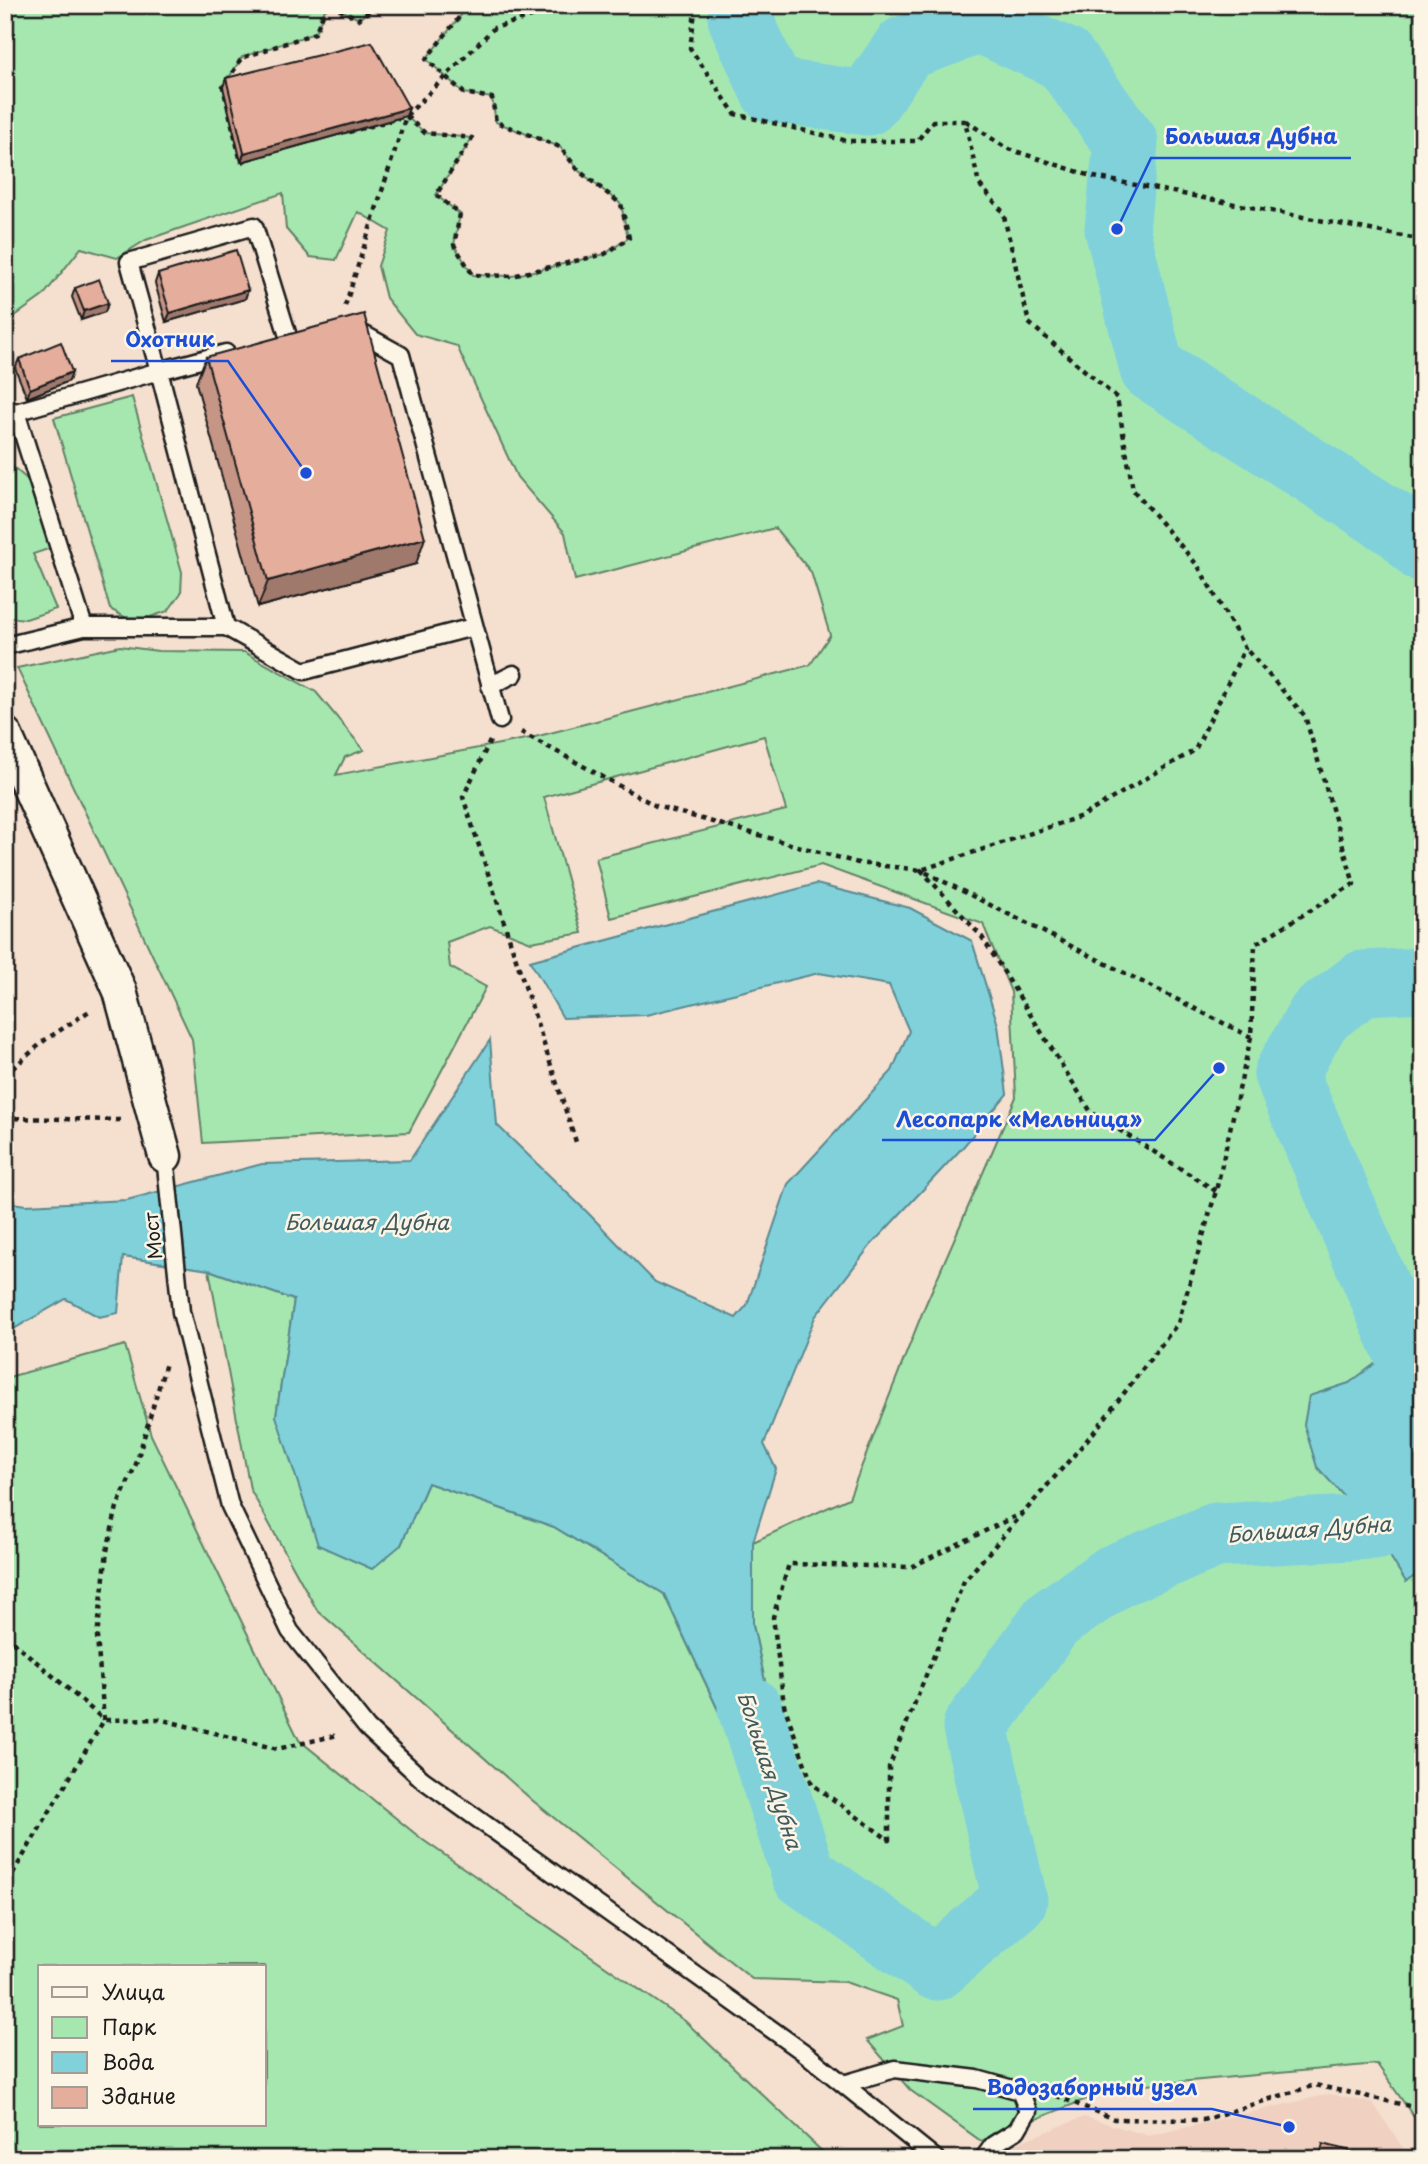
<svg xmlns="http://www.w3.org/2000/svg" width="1428" height="2164" font-family="'Playpen Sans',sans-serif">
	<rect width="100%" height="100%" fill="#f5dfcf"/>
	<filter id="ink" filterUnits="userSpaceOnUse"><feTurbulence type="fractalNoise" baseFrequency=".0143" numOctaves="2"/><feDisplacementMap in="SourceGraphic" scale="14" xChannelSelector="R" yChannelSelector="G"/><feConvolveMatrix kernelMatrix="1 2 1 2 8 2 1 2 1" color-interpolation-filters="sRGB"/></filter>
	<g filter="url(#ink)">
		<!-- built -->
		<path fill="#f0d0c0" d="M 1329,2094 L 1373,2103 L 1410,2159 L 1004,2159 L 997,2151 L 1084,2117 L 1149,2136 Z"/>
		<!-- green -->
		<path fill="#a6e7b0" stroke="#618266" stroke-width="2" fill-rule="evenodd" d="M 5,5 L 327,5 L 315,33 L 242,57 L 223,87 L 241,161 L 406,116 L 425,133 L 472,138 L 436,195 L 460,214 L 454,245 L 473,275 L 512,276 L 605,254 L 628,238 L 621,204 L 579,171 L 560,147 L 496,122 L 492,98 L 464,93 L 426,59 L 461,15 L 459,5 L 1423,5 L 1423,2130 L 1377,2064 L 1114,2088 L 981,2141 L 910,2090 L 867,2040 L 903,2026 L 897,2000 L 845,1982 L 752,1979 L 532,1800 L 317,1610 L 250,1489 L 209,1270 L 294,1300 L 276,1416 L 401,1545 L 428,1483 L 554,1527 L 664,1594 L 761,1802 L 795,1787 L 766,1686 L 753,1625 L 753,1542 L 849,1498 L 925,1306 L 1016,1097 L 1011,992 L 983,924 L 821,865 L 611,918 L 596,858 L 786,810 L 764,736 L 544,797 L 582,933 L 531,942 L 490,926 L 447,942 L 450,967 L 486,987 L 409,1132 L 203,1143 L 192,1039 L 17,668 L 120,646 L 158,651 L 244,652 L 316,692 L 364,750 L 345,757 L 336,775 L 531,738 L 810,665 L 830,635 L 811,572 L 775,528 L 575,580 L 565,533 L 517,477 L 457,346 L 415,334 L 386,298 L 378,266 L 390,231 L 358,212 L 336,260 L 310,257 L 286,229 L 283,193 L 146,240 L 117,258 L 81,248 L 43,296 L 5,323 Z
			M 330,5 L 376,5 L 359,19 Z
			M 132,397 L 182,572 L 181,593 L 168,611 L 150,617 L 130,620 L 110,609 L 54,418 Z
			M 5,460 L 50,499 L 63,544 L 33,554 L 56,609 L 26,619 L 5,617 Z
			M 125,1345 L 151,1435 L 299,1740 L 423,1840 L 685,2021 L 830,2159 L 5,2159 L 5,1378 ZM 40,1966 L 264,1966 L 264,2124 L 40,2124 Z"/>
		<!-- water -->
		<path fill="#81d1db" stroke="#59898f" stroke-width="2" d="M 816,884 L 910,908 L 972,941 L 998,1025 L 1007,1094 L 963,1147 L 871,1245 L 815,1317 L 764,1444 L 776,1469 L 753,1542 L 753,1625 L 766,1686 L 795,1787 L 761,1802 L 664,1594 L 554,1527 L 428,1483 L 401,1545 L 372,1569 L 318,1545 L 276,1416 L 294,1300 L 209,1270 L 123,1257 L 118,1313 L 99,1317 L 66,1299 L 5,1334 L 5,1202 L 26,1205 L 127,1200 L 262,1164 L 410,1160 L 490,1040 L 497,1125 L 588,1213 L 655,1282 L 736,1318 L 747,1305 L 788,1184 L 892,1071 L 909,1031 L 889,985 L 819,973 L 646,1015 L 563,1018 L 530,961 Z
			M 1390,1316 L 1423,1340 L 1423,1570 L 1406,1582 L 1372,1527 L 1317,1467 L 1304,1425 L 1309,1396 L 1349,1383 L 1376,1363 Z"/>
		<g fill="none" stroke-linecap="round" stroke-linejoin="round">
			<!-- river -->
			<path stroke="#81d1db" stroke-width="65" d="M 742,5 L 740,18 L 772,90 L 867,103 L 905,48 L 981,21 L 1064,59 L 1126,143 L 1117,229 L 1152,369 L 1404,530 L 1423,550
				M 1423,980 L 1363,983 L 1319,1016 L 1286,1074 L 1423,1392
				M 750,1709 L 804,1875 L 936,1968 L 1015,1900 L 975,1727 L 1052,1620 L 1115,1576 L 1216,1535 L 1372,1527 L 1414,1521 L 1423,1474"/>
			<defs>
				<path id="lane" d="M 354,329 L 401,355 L 500,720
					M 226,353 L 159,371 L 129,262 L 254,226 L 288,336
					M 5,408 L 16,412 L 159,371 L 226,627
					M 16,412 L 84,627
					M 5,646 L 84,627 L 226,627 L 304,671 L 473,627
					M 490,686 L 514,674
					M 165,1156 L 181,1312 L 230,1506 L 290,1631 L 367,1728 L 422,1779 L 806,2054 L 936,2159
					M 844,2084 L 895,2069 L 977,2079 L 1020,2091 L 1028,2111 L 1017,2130 L 993,2145 L 983,2159"/>
				<path id="street" d="M 5,734 L 120,991 L 165,1156"/>
			</defs>
			<!-- lane casing -->
			<use href="#lane" stroke="#1c1c1c" stroke-width="21"/>
			<!-- street casing -->
			<use href="#street" stroke="#1c1c1c" stroke-width="37"/>
			<!-- path -->
			<path stroke="#1c1c1c" stroke-width="4.5" stroke-dasharray="5 5" stroke-linecap="butt" d="M 330,5 L 359,19 L 376,5
				M 966,121 L 1006,148 L 1094,177 L 1423,240
				M 349,132 L 406,116 L 425,133 L 472,138 L 436,195 L 460,214 L 454,245 L 473,275 L 512,276 L 605,254 L 629,238 L 621,204 L 579,171 L 560,147 L 496,122 L 492,98 L 464,93 L 426,59 L 461,15 L 459,5
				M 246,160 L 241,162 L 223,87 L 242,58 L 315,33 L 327,5
				M 345,306 L 406,116 L 494,28 L 572,5
				M 521,732 L 656,806 L 858,863 L 921,870 L 1082,816 L 1195,750 L 1245,648 L 1198,566 L 1133,490 L 1117,398 L 1029,323 L 1003,212 L 979,184 L 965,121 L 933,121 L 917,141 L 848,141 L 735,114 L 690,48 L 696,5
				M 490,741 L 463,797 L 577,1145
				M 5,1075 L 45,1040 L 91,1010
				M 5,1118 L 120,1120
				M 1216,1191 L 1091,1112 L 982,937 L 921,870 L 1251,1037
				M 1024,1512 L 911,1567 L 789,1564 L 773,1617 L 784,1705 L 812,1784 L 889,1840 L 889,1767 L 964,1581 L 1094,1432 L 1178,1323 L 1216,1191 L 1251,1037 L 1255,944 L 1354,884 L 1305,716 L 1245,648
				M 5,1635 L 103,1719
				M 104,1720 L 97,1637 L 107,1551 L 117,1507 L 136,1464 L 166,1363
				M 5,1880 L 13,1873 L 104,1720 L 159,1719 L 277,1749 L 338,1735
				M 1047,2092 L 1114,2119 L 1203,2120 L 1315,2085 L 1423,2109"/>
			<!-- lane -->
			<use href="#lane" stroke="#fcf5e5" stroke-width="16"/>
			<!-- street -->
			<use href="#street" stroke="#fcf5e5" stroke-width="32"/>
		</g>
		<!-- wall -->
		<path fill="#c59586" stroke="#1c1c1c" stroke-width="2" d="M 226,78 L 409,108 L 406,116 L 241,162 L 223,87 Z
			M 158,274 L 248,290 L 245,299 L 166,322 L 155,283 Z
			M 75,288 L 108,303 L 105,312 L 81,320 L 72,297 Z
			M 206,357 L 416,564 L 258,607 L 196,383 Z
			M 19,359 L 72,372 L 69,381 L 27,398 L 15,368 Z"/>
		<!-- shaded-wall -->
		<path fill="#a0796d" stroke="#1c1c1c" stroke-width="2" d="M 409,108 L 406,116 L 241,162 L 244,153 Z
			M 248,290 L 245,299 L 166,322 L 170,313 Z
			M 108,303 L 105,312 L 81,320 L 84,311 Z
			M 72,372 L 69,381 L 27,398 L 30,389 Z
			M 425,538 L 416,564 L 258,607 L 268,581 Z"/>
		<!-- building -->
		<path fill="#e5ad9c" stroke="#1c1c1c" stroke-width="2" d="M 372,42 L 409,108 L 244,153 L 226,78 Z
			M 236,250 L 248,290 L 170,313 L 158,274 Z
			M 99,279 L 108,303 L 84,311 L 75,288 Z
			M 364,314 L 425,538 L 268,581 L 206,357 Z
			M 61,342 L 72,372 L 30,389 L 19,359 Z
			M 1323,2144 L 1366,2155 L 1365,2159 L 1319,2159 Z"/>
	</g>
	<g text-anchor="middle" dominant-baseline="central" stroke-width="5" stroke-linejoin="round" paint-order="stroke">
		<!-- street labels -->
		<g font-size="19" fill="#1c1c1c" stroke="#fcf5e5">
			<text transform="translate(152 1236) rotate(-96)">Мост</text>
		</g>
		<!-- water labels -->
		<g font-size="21" font-style="italic" fill="#3f5b5f" stroke="#fcf5e5">
			<text x="367" y="1221">Большая Дубна</text>
			<text transform="translate(1309 1528) rotate(-4)">Большая Дубна</text>
			<text transform="translate(771 1770) rotate(72)">Большая Дубна</text>
		</g>
	</g>
	<!-- callouts -->
	<path fill="none" stroke="#1d4ed8" stroke-width="2.5" d="M1117 229L1151 158H1351M306 473L228 361H111M1219 1068L1155 1140H882M1289 2127L1212 2109H973"/>
	<g fill="#1d4ed8" stroke="#fcf5e5" stroke-width="2.5">
		<circle cx="1117" cy="229" r="7"/>
		<circle cx="306" cy="473" r="7"/>
		<circle cx="1219" cy="1068" r="7"/>
		<circle cx="1289" cy="2127" r="7"/>
	</g>
	<g font-size="21" text-anchor="middle" font-weight="bold" fill="#1d4ed8" stroke="#fcf5e5" stroke-width="5" stroke-linejoin="round" paint-order="stroke">
		<text x="1251" y="144">Большая Дубна</text>
		<text x="170" y="347">Охотник</text>
		<text x="1019" y="1127">Лесопарк «Мельница»</text>
		<text x="1092" y="2095">Водозаборный узел</text>
	</g>
	<!-- margin -->
	<rect width="1428" height="2164" fill="none" stroke="#fcf5e5" stroke-width="28"/>
	<rect x="14" y="14" width="1400" height="2136" fill="none" stroke="#1c1c1c" stroke-width="2.5" filter="url(#ink)"/>
	<!-- legend -->
	<rect x="38" y="1965" width="228" height="161" fill="#fcf5e5" stroke="#a29e95" stroke-width="2"/>
	<rect x="52" y="1987" width="35" height="10" fill="#fcf5e5" stroke="#a29e95" stroke-width="2"/>
	<text x="102" y="2000" font-size="21" fill="#1c1c1c">Улица</text>
	<rect x="52" y="2017" width="35" height="21" fill="#a6e7b0" stroke="#a29e95" stroke-width="2"/>
	<text x="102" y="2035" font-size="21" fill="#1c1c1c">Парк</text>
	<rect x="52" y="2052" width="35" height="21" fill="#81d1db" stroke="#a29e95" stroke-width="2"/>
	<text x="102" y="2070" font-size="21" fill="#1c1c1c">Вода</text>
	<rect x="52" y="2087" width="35" height="21" fill="#e5ad9c" stroke="#a29e95" stroke-width="2"/>
	<text x="102" y="2104" font-size="21" fill="#1c1c1c">Здание</text>
</svg>
